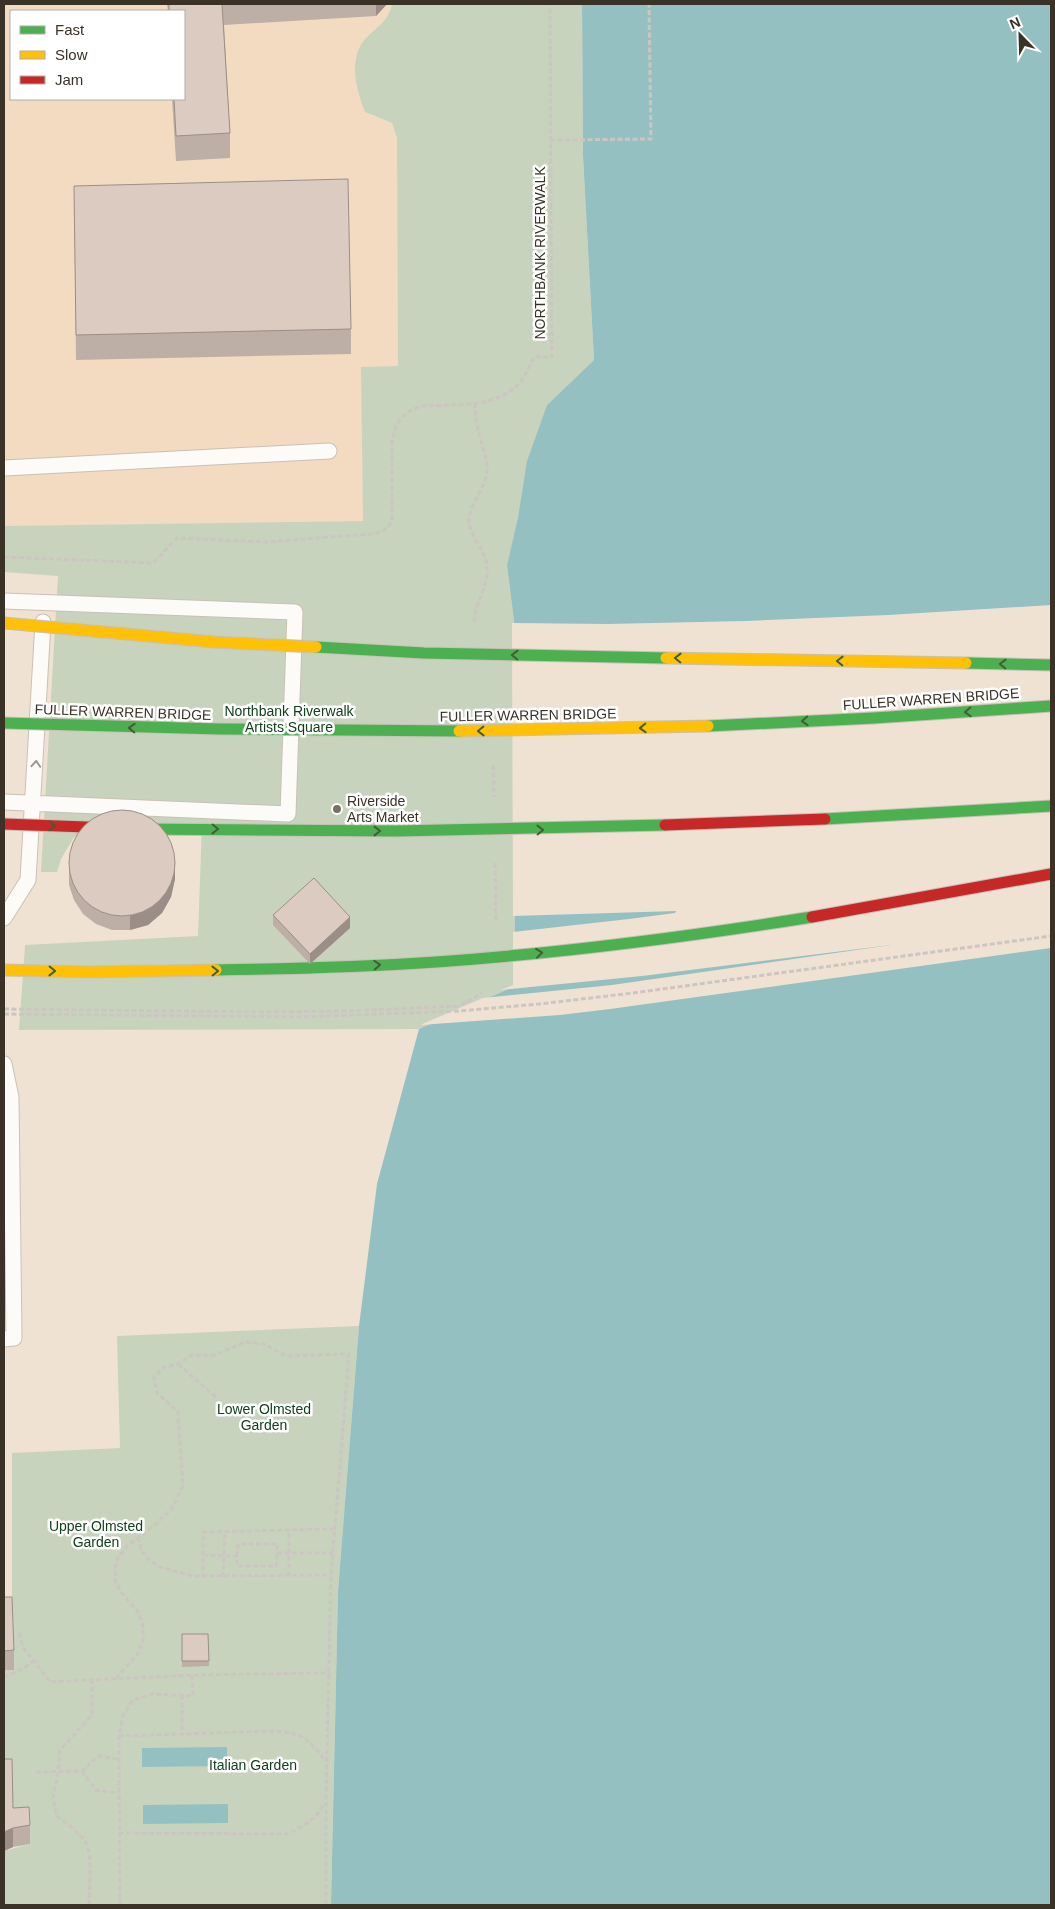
<svg xmlns="http://www.w3.org/2000/svg" width="1055" height="1909" font-family="Arial,sans-serif">
	<rect width="100%" height="100%" fill="#efe2d3"/>
	<!-- built -->
	<path fill="#f2dbc1" fill-rule="evenodd" d="M 4,4 L 392,4 L 387,18 L 365,40 L 355,58 L 355,78 L 359,97 L 370,115 L 392,123 L 397,138 L 398,366 L 361,367 L 363,521 L 4,526 ZM 11,11 L 184,11 L 184,99 L 11,99 Z"/>
	<!-- green -->
	<path fill="#c8d3bd" d="M 392,4 L 582,4 L 583,156 L 594,360 L 547,405 L 507,565 L 514,621 L 515,986 L 419,1029 L 19,1030 L 25,945 L 198,936 L 202,824 L 74,837 L 61,859 L 57,872 L 41,872 L 58,576 L 4,572 L 4,526 L 363,521 L 361,367 L 398,366 L 397,138 L 392,123 L 365,112 C 355,87 347,55 369,35 C 380,25 389,19 392,4 Z
		M 359,1326 L 338,1591 L 331,1905 L 4,1905 L 4,1851 L 30,1844 L 13,1827 L 4,1778 L 4,1670 L 13,1670 L 12,1616 L 12,1453 L 120,1448 L 117,1336 Z"/>
	<!-- water -->
	<path fill="#95c0c2" d="M 582,4 L 1051,4 L 1051,1905 L 331,1905 L 338,1591 L 359,1326 L 377,1184 L 419,1029 L 515,986 L 514,621 L 507,565 L 518,518 L 527,461 L 547,405 L 594,360 L 583,156 Z
		M 227,1747 L 227,1766 L 142,1767 L 142,1748 Z
		M 228,1804 L 228,1823 L 143,1824 L 143,1805 Z"/>
	<!-- pier -->
	<path fill="#efe2d3" d="M 1051,605 L 1051,948 L 610,1009 L 560,1015 L 420,1025 L 483,998 L 612,985 L 891,945 L 642,976 L 501,990 L 513,985 L 513,932 L 629,919 L 675,913 L 676,911 L 513,916 L 512,623 L 608,624 L 746,621 L 888,615 Z"/>
	<g fill="none" stroke-linecap="round" stroke-linejoin="round">
		<defs>
			<path id="lane" d="M 4,468 L 329,451
				M 4,601 L 295,612 L 288,814 L 4,802
				M 4,918 L 28,880 L 43,622
				M 4,1064 L 11,1097 L 14,1338 L 4,1339"/>
		</defs>
		<!-- lane casing -->
		<use href="#lane" stroke="#cbc0b5" stroke-width="17"/>
		<!-- path -->
		<path stroke="#cbc6c1" stroke-width="3" stroke-dasharray="5 2.5" stroke-linecap="butt" d="M 550,140 L 651,139 L 649,4
			M 4,557 L 153,563 L 177,538 L 265,542 L 372,534 C 382,532 389,530 392,519 L 392,441 C 395,422 404,410 423,406 C 456,404 498,409 521,381 C 527,374 530,365 534,357 L 552,357 L 550,4
			M 474,622 C 475,602 489,586 487,566 C 485,549 467,534 469,517 C 472,499 489,485 487,467 C 487,458 483,449 481,441 C 477,428 475,417 475,403
			M 493,765 L 494,797
			M 495,863 L 496,924
			M 4,1009 L 263,1012 L 347,1011 L 459,1006 L 482,993
			M 4,1014 L 300,1017 L 459,1011 L 539,1004 L 633,993 L 1051,936
			M 178,1364 L 216,1397
			M 138,1537 L 142,1552 L 150,1561 L 160,1567 L 193,1576 L 331,1575
			M 203,1555 L 237,1556 L 237,1566 L 276,1566 L 277,1553
			M 237,1556 L 238,1544 L 277,1544 L 277,1553 L 333,1553
			M 289,1576 L 289,1530
			M 223,1577 L 225,1532
			M 203,1578 L 203,1532 L 335,1529
			M 19,1633 L 23,1647 L 50,1682 L 192,1675 L 329,1673 L 329,1674
			M 4,1677 L 23,1669 L 33,1661
			M 116,1678 L 137,1655 L 143,1641 L 143,1626 L 138,1612 L 121,1592 L 115,1580 L 116,1561 L 126,1547 L 156,1524 L 172,1508 L 183,1486 L 178,1412 L 157,1393 L 154,1377 L 164,1367 L 178,1364 L 192,1355 L 215,1355 L 245,1342 L 264,1344 L 286,1356 L 349,1354 L 331,1575 L 326,1798 L 326,1905
			M 182,1695 L 182,1734
			M 119,1736 L 272,1731 C 303,1733 307,1737 326,1762
			M 82,1771 L 96,1790 L 118,1793
			M 36,1772 L 82,1771 L 98,1756 L 119,1759
			M 119,1833 L 288,1834 C 303,1826 318,1819 324,1803
			M 89,1905 C 89,1890 93,1856 86,1843 C 79,1832 67,1823 57,1816 L 53,1798 L 58,1772 L 60,1750 L 92,1715 L 92,1679
			M 120,1905 L 119,1736 L 123,1716 L 133,1700 L 152,1694 L 193,1696 L 192,1675"/>
		<!-- lane -->
		<use href="#lane" stroke="#fdfbf8" stroke-width="15"/>
		<defs>
			<path id="fast-bridge" d="M 316,647 L 424,653 L 666,658
				M 966,663 L 1051,665
				M 4,723 L 219,729 L 459,731
				M 708,726 L 874,718 L 1051,706
				M 825,819 L 1051,806
				M 141,829 L 397,831 L 665,825
				M 216,970 C 289,969 362,967 436,962 C 562,953 687,937 812,917"/>
			<path id="slow-bridge" d="M 4,623 L 214,642 L 316,647
				M 666,658 L 966,663
				M 459,731 L 708,726
				M 4,970 L 90,972 L 216,970"/>
			<path id="jam-bridge" d="M 4,824 L 141,829
				M 665,825 L 825,819
				M 812,917 L 1051,874"/>
		</defs>
		<!-- fast-bridge casing -->
		<use href="#fast-bridge" stroke="#c7c0b8" stroke-width="13" stroke-linecap="butt"/>
		<!-- slow-bridge casing -->
		<use href="#slow-bridge" stroke="#c7c0b8" stroke-width="13" stroke-linecap="butt"/>
		<!-- jam-bridge casing -->
		<use href="#jam-bridge" stroke="#c7c0b8" stroke-width="13" stroke-linecap="butt"/>
		<!-- fast-bridge -->
		<use href="#fast-bridge" stroke="#4caf50" stroke-width="11"/>
		<!-- slow-bridge -->
		<use href="#slow-bridge" stroke="#ffc107" stroke-width="11"/>
		<!-- jam-bridge -->
		<use href="#jam-bridge" stroke="#c62828" stroke-width="11"/>
	</g>
	<!-- wall -->
	<path fill="#bdafa6" d="M 167,4 L 387,4 L 376,16 L 224,25 L 230,133 L 230,158 L 176,161 L 172,99 L 184,99 L 184,11 L 168,11 Z
		M 74,186 L 351,329 L 351,354 L 76,360 Z
		M 69,869 L 175,879 L 171,897 L 162,913 L 148,925 L 130,930 L 112,930 L 96,924 L 83,914 L 74,900 L 69,885 Z
		M 273,915 L 350,928 L 310,964 L 273,925 Z
		M 4,1597 L 14,1650 L 14,1670 L 4,1670 Z
		M 182,1634 L 208,1634 L 209,1666 L 182,1667 Z
		M 13,1808 L 30,1825 L 30,1844 L 13,1847 L 4,1851 Z"/>
	<!-- shaded-wall -->
	<path fill="#9a8e87" d="M 376,4 L 387,4 L 376,16 Z
		M 175,863 L 175,879 L 171,897 L 162,913 L 148,925 L 130,930 L 130,915 Z
		M 350,917 L 350,928 L 310,964 L 310,954 Z
		M 13,1828 L 13,1847 L 4,1851 L 4,1832 Z"/>
	<!-- building -->
	<path fill="#dccbc1" stroke="#9a8e87" d="M 169,4 L 222,4 L 230,133 L 176,136 L 174,99 L 184,99 L 184,11 L 169,11 Z
		M 348,179 L 351,329 L 76,335 L 74,186 Z
		M69 863a53 53 0 1 1 106 0a53 53 0 1 1-106 0Z
		M 314,878 L 350,917 L 310,954 L 273,915 Z
		M 4,1597 L 12,1597 L 14,1650 L 4,1651 Z
		M 182,1634 L 208,1634 L 209,1661 L 182,1661 Z
		M 4,1759 L 12,1759 L 13,1808 L 29,1807 L 30,1825 L 13,1828 L 4,1832 Z"/>
	<!-- one-way arrows -->
	<defs><path id="oneway-chevron" d="M-2-3.5L2.5 0L-2 3.5" fill="none" stroke-width="1.6" stroke-linecap="round" stroke-linejoin="round" transform="scale(1.25)"/></defs>
	<g stroke="#415e35">
		<use href="#oneway-chevron" transform="translate(515 655) rotate(-179)"/>
		<use href="#oneway-chevron" transform="translate(678 658) rotate(-179)"/>
		<use href="#oneway-chevron" transform="translate(840 661) rotate(-179)"/>
		<use href="#oneway-chevron" transform="translate(1003 664) rotate(-179)"/>
		<use href="#oneway-chevron" transform="translate(968 712) rotate(177)"/>
		<use href="#oneway-chevron" transform="translate(805 721) rotate(177)"/>
		<use href="#oneway-chevron" transform="translate(132 728) rotate(-178)"/>
		<use href="#oneway-chevron" transform="translate(643 728) rotate(178)"/>
		<use href="#oneway-chevron" transform="translate(481 731) rotate(179)"/>
		<use href="#oneway-chevron" transform="translate(52 826) rotate(3)"/>
		<use href="#oneway-chevron" transform="translate(215 829) rotate(1)"/>
		<use href="#oneway-chevron" transform="translate(540 830) rotate(-1)"/>
		<use href="#oneway-chevron" transform="translate(377 831)"/>
		<use href="#oneway-chevron" transform="translate(539 953) rotate(-6)"/>
		<use href="#oneway-chevron" transform="translate(377 965) rotate(-3)"/>
		<use href="#oneway-chevron" transform="translate(52 971) rotate(1)"/>
		<use href="#oneway-chevron" transform="translate(215 971) rotate(-1)"/>
	</g>
	<use stroke="#9c9690" href="#oneway-chevron" transform="translate(36 764) rotate(-86)"/>
	<!-- markers -->
	<circle fill="#7a7063" stroke="#fff" stroke-width="2" cx="337" cy="809" r="5"/>
	<g text-anchor="middle" dominant-baseline="central" stroke-width="5" stroke-linejoin="round" paint-order="stroke">
		<!-- street labels -->
		<g font-size="14" fill="#3b3227" stroke="#fff">
			<text transform="translate(540 253) rotate(-90)">NORTHBANK RIVERWALK</text>
			<text transform="translate(931 699) rotate(-4)">FULLER WARREN BRIDGE</text>
			<text transform="translate(123 712) rotate(2)">FULLER WARREN BRIDGE</text>
			<text transform="translate(528 715) rotate(-1)">FULLER WARREN BRIDGE</text>
		</g>
		<!-- park labels -->
		<g font-size="14" fill="#11401b" stroke="#fff">
			<text x="289" y="711">Northbank Riverwalk<tspan x="289" dy="16">Artists Square</tspan></text>
			<text x="264" y="1409">Lower Olmsted<tspan x="264" dy="16">Garden</tspan></text>
			<text x="96" y="1526">Upper Olmsted<tspan x="96" dy="16">Garden</tspan></text>
			<text x="253" y="1765">Italian Garden</text>
		</g>
		<!-- poi labels -->
		<g font-size="14" fill="#3b3227" stroke="#fff" text-anchor="start">
			<text x="347" y="801">Riverside<tspan x="347" dy="16">Arts Market</tspan></text>
		</g>
	</g>
	<!-- border -->
	<rect width="1055" height="1909" fill="none" stroke="#3b3227" stroke-width="10"/>
	<!-- legend -->
	<rect x="10" y="10" width="175" height="90" fill="#ffffff" stroke="#b1ada9"/>
	<rect x="20" y="26" width="25" height="8" fill="#4caf50" stroke="#b1ada9"/>
	<text x="55" y="35" font-size="15" fill="#3b3227">Fast</text>
	<rect x="20" y="51" width="25" height="8" fill="#ffc107" stroke="#b1ada9"/>
	<text x="55" y="60" font-size="15" fill="#3b3227">Slow</text>
	<rect x="20" y="76" width="25" height="8" fill="#c62828" stroke="#b1ada9"/>
	<text x="55" y="85" font-size="15" fill="#3b3227">Jam</text>
	<!-- north arrow -->
	<g transform="translate(1020 35) rotate(337)" stroke="#ffffff" stroke-width="4" paint-order="stroke">
	<path d="M0-4L9 19L0 12L-9 19Z" fill="#3b3227"/>
	<text y="-8" font-size="14" font-weight="bold" text-anchor="middle" fill="#3b3227">N</text>
	</g>
</svg>
